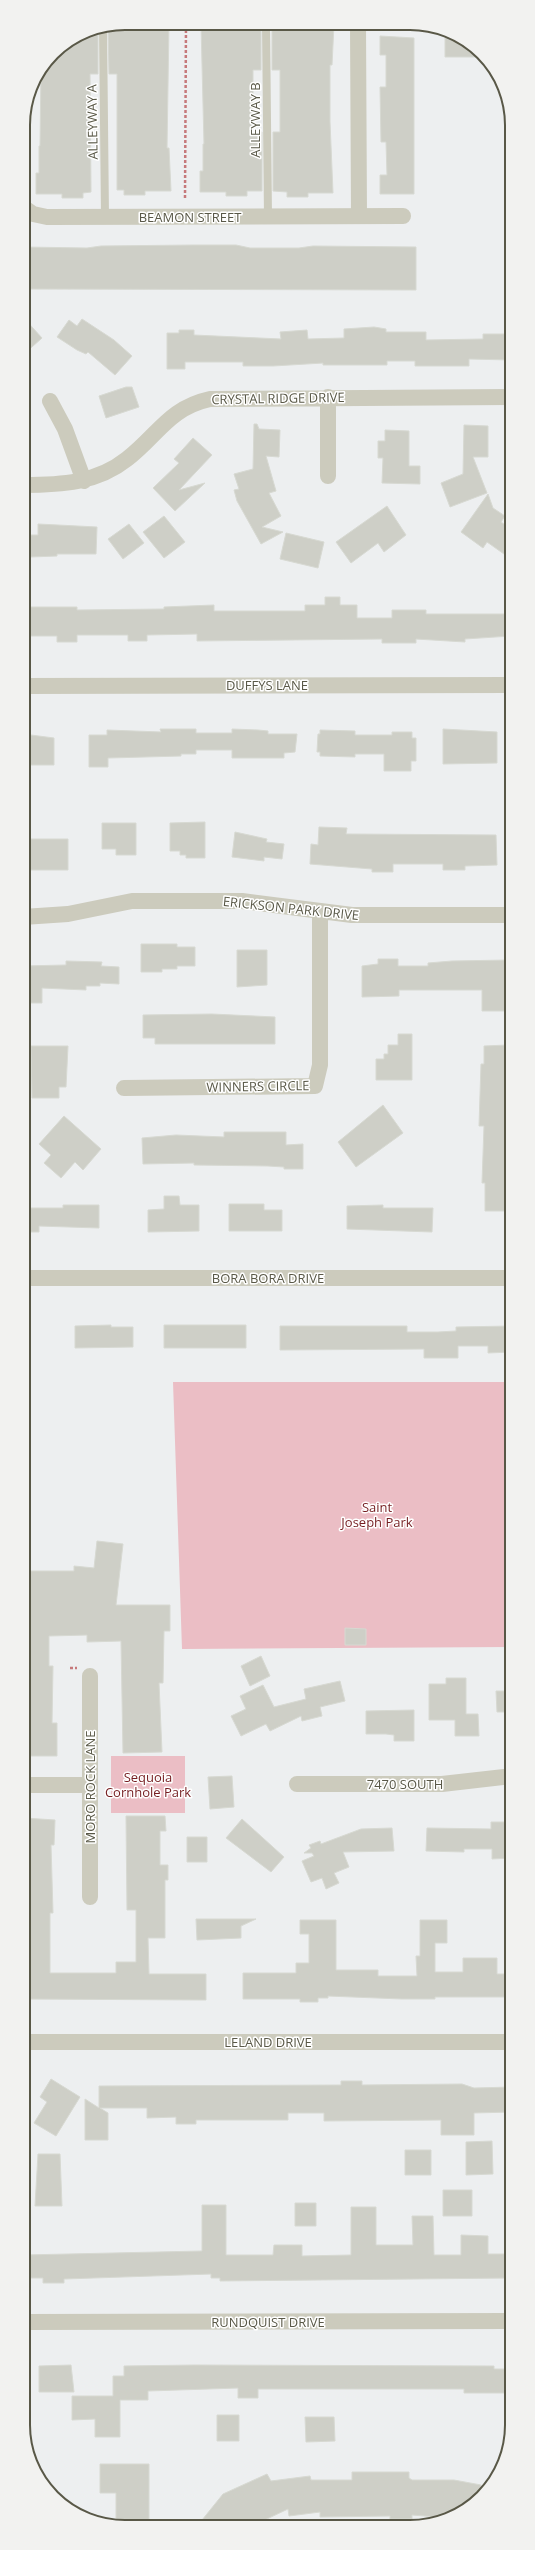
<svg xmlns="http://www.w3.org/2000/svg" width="535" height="2550" font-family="'Open Sans',sans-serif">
	<rect width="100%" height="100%" fill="#edeff0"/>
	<!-- green -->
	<path fill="#ebbec5" d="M 173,1382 L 512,1382 L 512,1647 L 182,1649 Z
		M 111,1756 L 185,1756 L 185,1813 L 111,1813 Z"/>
	<!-- building -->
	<path fill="#cecfc7" stroke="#d7d9d2" d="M 125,23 L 169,23 L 167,148 L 169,148 L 171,191 L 145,191 L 145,195 L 124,195 L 124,190 L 117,190 L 117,74 L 109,74 L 108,26 Z
		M 201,24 L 261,24 L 261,70 L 253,70 L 253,132 L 262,132 L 262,191 L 247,191 L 247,196 L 226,196 L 226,192 L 200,192 L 200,171 L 203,171 L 203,144 L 204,144 Z
		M 272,24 L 334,24 L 332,65 L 330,65 L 330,122 L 333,193 L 308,193 L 308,197 L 287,197 L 287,192 L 273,191 L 273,132 L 280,132 L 280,70 L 272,70 Z
		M 98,28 L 98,74 L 90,74 L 91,192 L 83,193 L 83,198 L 62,198 L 62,194 L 36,194 L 36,173 L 39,173 L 39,146 L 40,146 L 41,71 L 53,53 L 86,31 Z
		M 445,31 L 461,37 L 486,57 L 445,57 Z
		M 380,36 L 414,38 L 414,194 L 380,194 L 380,175 L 387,175 L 386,142 L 381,142 L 380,87 L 386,87 L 386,55 L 380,55 Z
		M 194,245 L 236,245 L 250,248 L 299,248 L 313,246 L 416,247 L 416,290 L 23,289 L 23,247 L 87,248 L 101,246 Z
		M 23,317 L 42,338 L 23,355 Z
		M 82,319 L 114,340 L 132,356 L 115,375 L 88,352 L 86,354 L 77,350 L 57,337 L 69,320 L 77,326 Z
		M 374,327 L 386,329 L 386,332 L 426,332 L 426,340 L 483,339 L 483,334 L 511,334 L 510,360 L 469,359 L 469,366 L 415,366 L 415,361 L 387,361 L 387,365 L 323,365 L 323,363 L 273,366 L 243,366 L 243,362 L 185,362 L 185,369 L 167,369 L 167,333 L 179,333 L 179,330 L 194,330 L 194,335 L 281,339 L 280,332 L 307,330 L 308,339 L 344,338 L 344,329 Z
		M 126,387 L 132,387 L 139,407 L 106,418 L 99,396 Z
		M 254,424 L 257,424 L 259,429 L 280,430 L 279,457 L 266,456 L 276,491 L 269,493 L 281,516 L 262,527 L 283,532 L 261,544 L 237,501 L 234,490 L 239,489 L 234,474 L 253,469 Z
		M 464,425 L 488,426 L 488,457 L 473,457 L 487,493 L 450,507 L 441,483 L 463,474 Z
		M 385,430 L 409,431 L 409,466 L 420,466 L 420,484 L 382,483 L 383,458 L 378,458 L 378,441 L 385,441 Z
		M 193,438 L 212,455 L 179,490 L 205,483 L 175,511 L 153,488 L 179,463 L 174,459 Z
		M 488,494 L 493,508 L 505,516 L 501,522 L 511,529 L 511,559 L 487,542 L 483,548 L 461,532 Z
		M 387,506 L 406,535 L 384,552 L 378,543 L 351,563 L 336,542 Z
		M 164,516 L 185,542 L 164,558 L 143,532 Z
		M 38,524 L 97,527 L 96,554 L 57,554 L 57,556 L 30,557 L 29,535 L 38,535 Z
		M 129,524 L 144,543 L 123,559 L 108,539 Z
		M 286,533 L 324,542 L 318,568 L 280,559 Z
		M 325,597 L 340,597 L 340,605 L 357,605 L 357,618 L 392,618 L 392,610 L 426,610 L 426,614 L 511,614 L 511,636 L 465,639 L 465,642 L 416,639 L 416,643 L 382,643 L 382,639 L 197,641 L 197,634 L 147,635 L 147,641 L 128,641 L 128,635 L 77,635 L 77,642 L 57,642 L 57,636 L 28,636 L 28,607 L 77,607 L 77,610 L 164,609 L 164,607 L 214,605 L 214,611 L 305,611 L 305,605 L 325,605 Z
		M 160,729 L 196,729 L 196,733 L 232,733 L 232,729 L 258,730 L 268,731 L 268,734 L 297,734 L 295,752 L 284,753 L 284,758 L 232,758 L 232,750 L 196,750 L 196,754 L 181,754 L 181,756 L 108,758 L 108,767 L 89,767 L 89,735 L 107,735 L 107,730 L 161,732 Z
		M 443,729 L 497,732 L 497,763 L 443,764 Z
		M 320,730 L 355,731 L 355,735 L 392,735 L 392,732 L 412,732 L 412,738 L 416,738 L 416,761 L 411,761 L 411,771 L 384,771 L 384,754 L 355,754 L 355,757 L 320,756 L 320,752 L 317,752 L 318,734 L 320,734 Z
		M 23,734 L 54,738 L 54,765 L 23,765 Z
		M 205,822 L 205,858 L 186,858 L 186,855 L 180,855 L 180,851 L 170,851 L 170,823 Z
		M 102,823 L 136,823 L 136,855 L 116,855 L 116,849 L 102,849 Z
		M 319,827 L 347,828 L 346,834 L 496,835 L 497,865 L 465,866 L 465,870 L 443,870 L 443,864 L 393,864 L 393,872 L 372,872 L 372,869 L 310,864 L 311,844 L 318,845 Z
		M 235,832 L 267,839 L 266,842 L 284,844 L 282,859 L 264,857 L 264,861 L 232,857 Z
		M 23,839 L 68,839 L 68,870 L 23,870 Z
		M 141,944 L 177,944 L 177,947 L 195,947 L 195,966 L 177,966 L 177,969 L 162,969 L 162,972 L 141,972 Z
		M 237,950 L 267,950 L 267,985 L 237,987 Z
		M 378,959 L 398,959 L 398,966 L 428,966 L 428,963 L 452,961 L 509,960 L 507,1011 L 482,1011 L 482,990 L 399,990 L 399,996 L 362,997 L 362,966 L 378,964 Z
		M 66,961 L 102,962 L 101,966 L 119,967 L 119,984 L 100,983 L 100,986 L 86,986 L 86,990 L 42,988 L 42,1003 L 23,1003 L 23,966 L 66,965 Z
		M 212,1014 L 275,1017 L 275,1044 L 155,1044 L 155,1038 L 143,1038 L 143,1015 Z
		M 398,1034 L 412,1034 L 412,1080 L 376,1080 L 376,1059 L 384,1059 L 384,1054 L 388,1054 L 388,1045 L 398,1045 Z
		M 508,1045 L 508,1095 L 510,1095 L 511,1211 L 485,1211 L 485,1183 L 482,1183 L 484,1126 L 479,1126 L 481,1064 L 484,1064 L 484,1046 Z
		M 31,1046 L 68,1046 L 66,1087 L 59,1087 L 59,1098 L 32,1098 Z
		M 383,1105 L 403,1133 L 356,1167 L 338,1142 Z
		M 64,1116 L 101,1149 L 83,1170 L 75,1162 L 61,1178 L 44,1163 L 51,1155 L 39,1144 Z
		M 224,1132 L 286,1132 L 286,1145 L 303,1144 L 303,1169 L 284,1169 L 284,1167 L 268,1166 L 194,1165 L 194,1163 L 143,1164 L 142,1138 L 176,1135 L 224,1137 Z
		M 164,1196 L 179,1196 L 180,1205 L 199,1205 L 199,1231 L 148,1232 L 148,1210 L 164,1209 Z
		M 229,1204 L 264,1204 L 264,1210 L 282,1210 L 282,1231 L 229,1231 Z
		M 63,1205 L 99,1205 L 99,1228 L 39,1226 L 39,1232 L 24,1232 L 24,1208 L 63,1208 Z
		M 383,1205 L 383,1208 L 433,1208 L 432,1232 L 347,1229 L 347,1206 Z
		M 111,1325 L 111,1327 L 133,1327 L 133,1347 L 75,1348 L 75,1326 Z
		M 164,1325 L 246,1325 L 246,1348 L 164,1348 Z
		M 280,1326 L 407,1326 L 407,1332 L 438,1332 L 456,1331 L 456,1327 L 511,1326 L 512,1352 L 488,1353 L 488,1346 L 458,1346 L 458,1358 L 424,1358 L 424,1349 L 280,1350 Z
		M 97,1541 L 123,1544 L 116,1605 L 170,1605 L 170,1631 L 164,1631 L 163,1683 L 159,1683 L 162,1752 L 123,1753 L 121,1641 L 87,1642 L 87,1635 L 49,1636 L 49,1666 L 53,1666 L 52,1723 L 57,1723 L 57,1756 L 24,1756 L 24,1571 L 74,1571 L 74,1566 L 94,1568 Z
		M 345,1628 L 366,1629 L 366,1645 L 345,1645 Z
		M 261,1656 L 270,1676 L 250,1686 L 241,1666 Z
		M 446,1678 L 466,1678 L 466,1714 L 478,1714 L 479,1736 L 455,1736 L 455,1720 L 429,1720 L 429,1684 L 446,1684 Z
		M 340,1681 L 345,1701 L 320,1707 L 322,1716 L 302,1721 L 301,1716 L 270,1731 L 266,1724 L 241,1736 L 231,1716 L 246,1709 L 240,1696 L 263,1685 L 274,1707 L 306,1699 L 304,1689 Z
		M 496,1691 L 512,1691 L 512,1712 L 497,1712 Z
		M 414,1710 L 414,1741 L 394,1741 L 394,1735 L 386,1734 L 366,1734 L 366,1711 Z
		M 232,1776 L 234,1807 L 210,1809 L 208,1777 Z
		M 126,1816 L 165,1816 L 166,1831 L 160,1831 L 160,1865 L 168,1865 L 168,1880 L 165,1880 L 165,1938 L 148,1938 L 149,1974 L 206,1974 L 206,2000 L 24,1999 L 24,1965 L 26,1965 L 24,1818 L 55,1820 L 54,1845 L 51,1845 L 53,1913 L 50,1913 L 50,1973 L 116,1973 L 116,1962 L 136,1962 L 136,1910 L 127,1910 Z
		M 242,1819 L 284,1857 L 271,1872 L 226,1838 Z
		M 491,1822 L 512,1822 L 512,1858 L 492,1859 L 492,1849 L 464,1849 L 464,1852 L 426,1851 L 427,1828 L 491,1829 Z
		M 392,1828 L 394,1851 L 343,1852 L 349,1867 L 334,1873 L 339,1883 L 326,1889 L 322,1878 L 311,1882 L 302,1861 L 314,1856 L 312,1853 L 304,1853 L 311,1848 L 309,1845 L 320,1841 L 321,1844 L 361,1829 Z
		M 187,1837 L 207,1837 L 207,1862 L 187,1862 Z
		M 196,1919 L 256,1919 L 241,1926 L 241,1938 L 197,1940 Z
		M 300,1920 L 336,1920 L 336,1970 L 378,1970 L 378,1976 L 417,1976 L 416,1956 L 420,1956 L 420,1920 L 447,1920 L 447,1943 L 435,1943 L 435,1972 L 463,1972 L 463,1958 L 497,1958 L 497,1974 L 512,1974 L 512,1997 L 435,1997 L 435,1999 L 402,1999 L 328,1996 L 328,1998 L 318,1998 L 318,2002 L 300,2002 L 300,1999 L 243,1999 L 243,1973 L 296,1973 L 296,1963 L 309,1963 L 309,1934 L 300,1934 Z
		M 51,2079 L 80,2097 L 56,2136 L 34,2123 L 47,2102 L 40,2097 Z
		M 341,2081 L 362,2081 L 362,2085 L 462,2084 L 474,2088 L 512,2087 L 512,2112 L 474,2113 L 474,2135 L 441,2135 L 441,2120 L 324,2121 L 324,2113 L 288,2113 L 288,2120 L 196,2120 L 196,2124 L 176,2124 L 176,2117 L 147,2118 L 147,2108 L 100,2108 L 108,2113 L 108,2140 L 85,2140 L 85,2099 L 99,2108 L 99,2086 L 341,2085 Z
		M 492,2141 L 493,2174 L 466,2175 L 466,2142 Z
		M 405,2150 L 431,2150 L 431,2175 L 405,2175 Z
		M 38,2154 L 60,2154 L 62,2206 L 35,2206 Z
		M 443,2190 L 472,2190 L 472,2216 L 443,2216 Z
		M 295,2203 L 316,2203 L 316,2226 L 295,2226 Z
		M 202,2205 L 226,2205 L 226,2255 L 273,2255 L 274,2245 L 302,2245 L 302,2256 L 351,2255 L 351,2207 L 376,2207 L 376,2245 L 413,2245 L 412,2216 L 433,2216 L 434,2255 L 461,2255 L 461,2235 L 488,2236 L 488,2254 L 512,2254 L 512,2278 L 220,2281 L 220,2278 L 211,2278 L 211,2274 L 64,2279 L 64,2283 L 43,2283 L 43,2278 L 25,2278 L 24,2255 L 202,2251 Z
		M 71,2365 L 74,2392 L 39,2392 L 39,2366 Z
		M 195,2365 L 494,2366 L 494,2369 L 508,2369 L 508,2393 L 464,2393 L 464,2389 L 258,2389 L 258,2398 L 238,2398 L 238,2388 L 148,2391 L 148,2400 L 120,2400 L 120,2437 L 95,2437 L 95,2419 L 72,2420 L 72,2396 L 113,2396 L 113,2376 L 124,2376 L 124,2366 Z
		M 217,2415 L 239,2415 L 239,2441 L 217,2441 Z
		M 305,2417 L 334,2417 L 335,2441 L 306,2442 Z
		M 100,2464 L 149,2464 L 149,2525 L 116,2525 L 116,2493 L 100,2493 Z
		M 352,2472 L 409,2472 L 409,2478 L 412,2480 L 454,2480 L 481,2485 L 478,2500 L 450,2518 L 412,2515 L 412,2519 L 390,2519 L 390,2516 L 320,2517 L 320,2512 L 289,2516 L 288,2509 L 252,2526 L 198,2525 L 223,2494 L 267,2474 L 271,2481 L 310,2476 L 311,2480 L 352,2480 Z"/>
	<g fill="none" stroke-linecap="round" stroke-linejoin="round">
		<!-- path -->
		<path stroke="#c6797b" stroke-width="2.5" stroke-dasharray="3 2" stroke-linecap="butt" d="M 185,198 L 186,23
			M 70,1668 L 77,1668"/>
		<!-- service -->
		<path stroke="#cccbbd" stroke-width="8" d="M 266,24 L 268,217
			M 103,27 L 105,217"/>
		<!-- minor -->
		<path stroke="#cccbbd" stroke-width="16" d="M 358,25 L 359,216
			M 23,207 L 33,214 L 47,217 L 403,216
			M 328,397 L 328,476
			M 50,401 L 65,429 L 84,481
			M 23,485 C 61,485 97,483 127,459 C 158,435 169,408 210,399 L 511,397
			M 23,686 L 511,685
			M 23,917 L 68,914 L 132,901 L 242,901 L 352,915 L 511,915
			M 124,1088 L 315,1086 L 320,1065 L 320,913
			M 24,1278 L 511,1278
			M 297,1784 L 442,1784 L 512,1776
			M 24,1785 L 90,1785
			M 90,1897 L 90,1676
			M 24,2042 L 512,2042
			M 24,2322 L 512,2321"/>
	</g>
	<g text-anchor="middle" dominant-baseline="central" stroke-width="3" stroke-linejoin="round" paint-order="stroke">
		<!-- street labels -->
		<g font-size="13" fill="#595847" stroke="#fff">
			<text transform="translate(255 120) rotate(-90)">ALLEYWAY B</text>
			<text transform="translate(92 122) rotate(-91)">ALLEYWAY A</text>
			<text x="190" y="217">BEAMON STREET</text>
			<text transform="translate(278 398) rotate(-1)">CRYSTAL RIDGE DRIVE</text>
			<text x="267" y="685">DUFFYS LANE</text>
			<text transform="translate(291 908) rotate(6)">ERICKSON PARK DRIVE</text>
			<text transform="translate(258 1086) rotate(-1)">WINNERS CIRCLE</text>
			<text x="268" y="1278">BORA BORA DRIVE</text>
			<text x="405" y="1784">7470 SOUTH</text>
			<text transform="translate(90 1787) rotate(-90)">MORO ROCK LANE</text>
			<text x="268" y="2042">LELAND DRIVE</text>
			<text x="268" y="2322">RUNDQUIST DRIVE</text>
		</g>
		<!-- park labels -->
		<g font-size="13" fill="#751d20" stroke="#fff">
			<text x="377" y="1507">Saint<tspan x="377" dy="15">Joseph Park</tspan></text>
			<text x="148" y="1777">Sequoia<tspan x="148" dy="15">Cornhole Park</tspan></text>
		</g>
	</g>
	<!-- crop -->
	<path d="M0 0H535V2550H0ZM125 30H410A95 95 0 0 1 505 125V2425A95 95 0 0 1 410 2520H125A95 95 0 0 1 30 2425V125A95 95 0 0 1 125 30Z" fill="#f2f2f0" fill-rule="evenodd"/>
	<path fill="none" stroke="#595847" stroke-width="2" d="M125 30H410A95 95 0 0 1 505 125V2425A95 95 0 0 1 410 2520H125A95 95 0 0 1 30 2425V125A95 95 0 0 1 125 30Z"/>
</svg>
